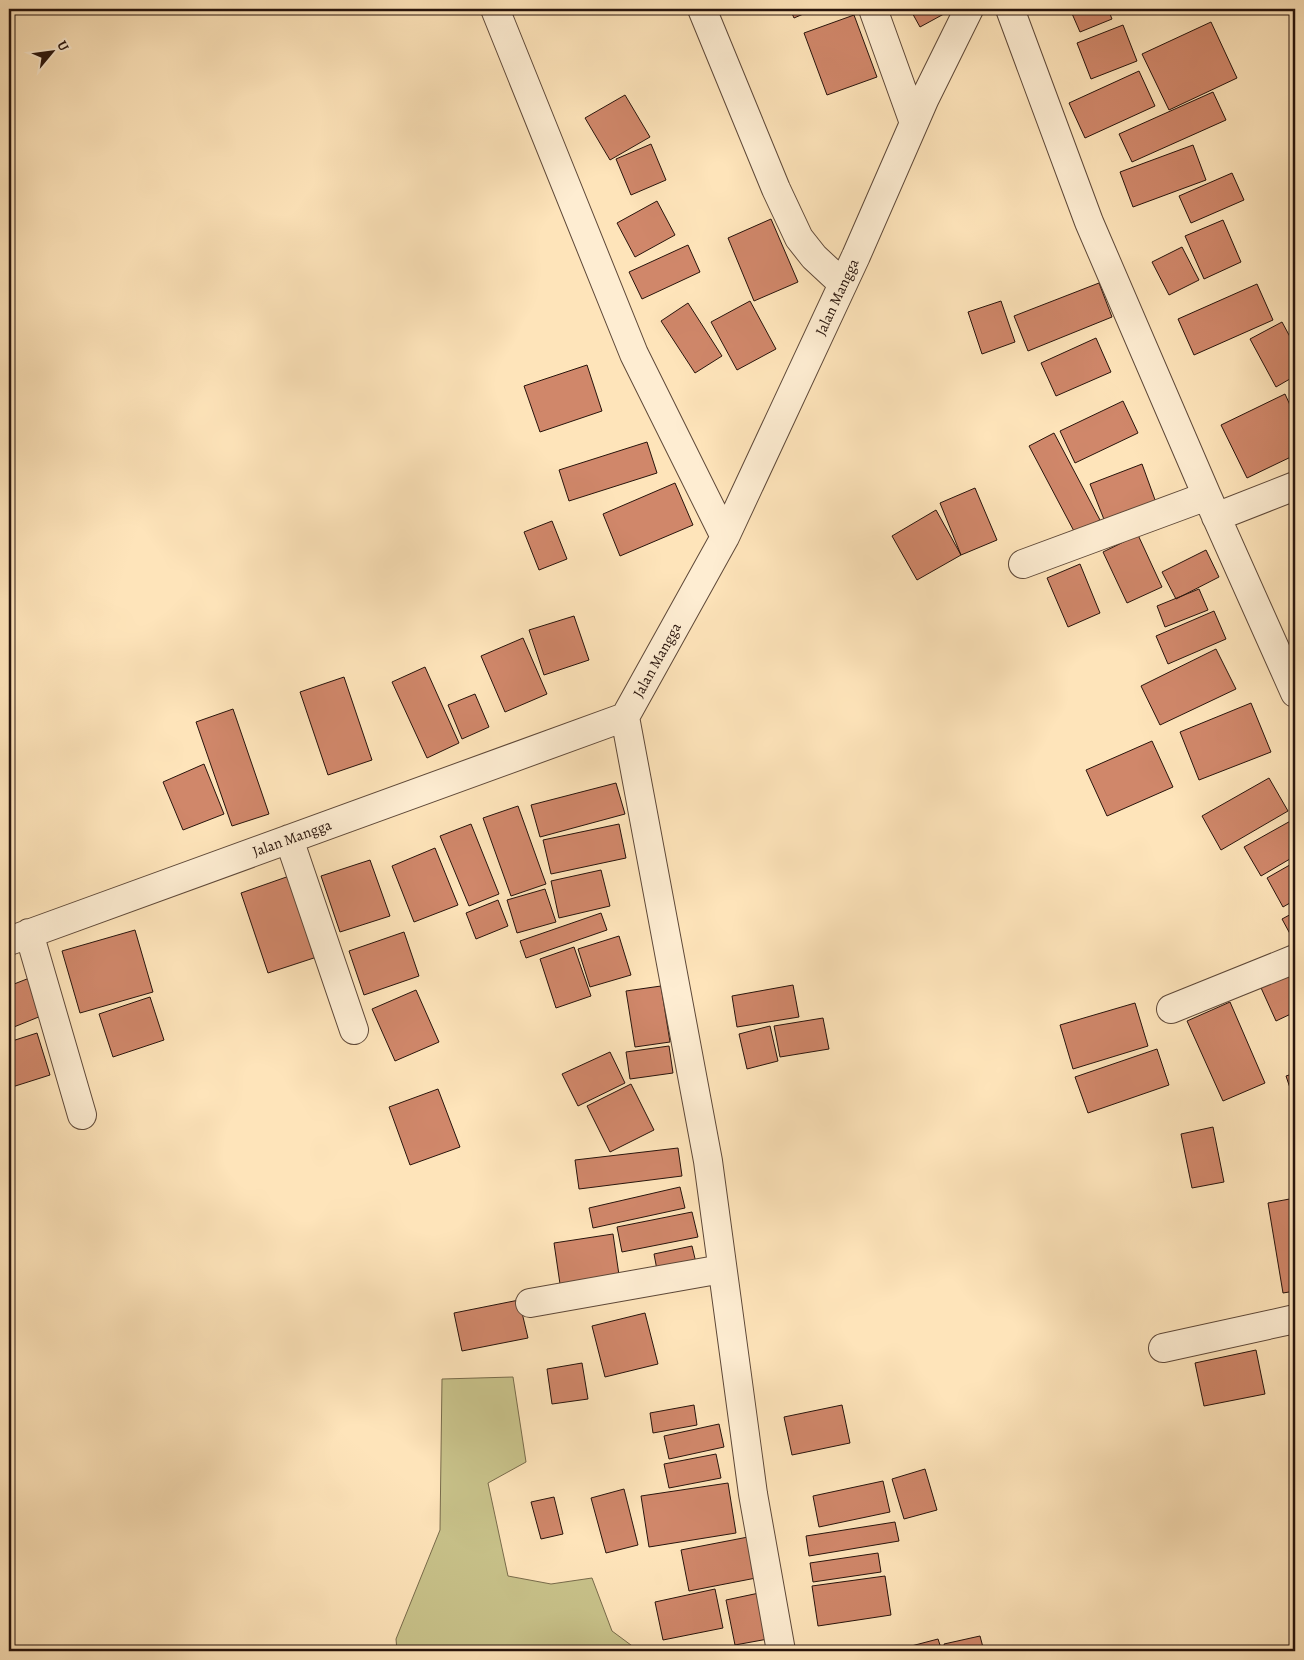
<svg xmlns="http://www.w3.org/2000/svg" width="1304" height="1660" font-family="Alegreya,serif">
	<rect width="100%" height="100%" fill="#fee4ba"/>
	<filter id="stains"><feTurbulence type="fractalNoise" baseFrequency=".004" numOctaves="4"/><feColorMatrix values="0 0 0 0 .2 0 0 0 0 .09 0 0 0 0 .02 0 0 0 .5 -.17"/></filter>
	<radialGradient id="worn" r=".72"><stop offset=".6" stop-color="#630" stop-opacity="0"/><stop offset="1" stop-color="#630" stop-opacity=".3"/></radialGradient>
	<!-- green -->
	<path fill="#c8c28a" stroke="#786b4b" d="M 513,1377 L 526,1462 L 488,1483 L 508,1576 L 551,1584 L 592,1578 L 612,1631 L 639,1651 L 397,1651 L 396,1639 L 440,1530 L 442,1379 Z"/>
	<!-- building -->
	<path fill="#d0876a" stroke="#28140c" d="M 790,9 L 815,9 L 794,18 Z
		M 910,9 L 953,9 L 920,27 Z
		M 1070,9 L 1108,9 L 1112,19 L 1080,32 Z
		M 854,15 L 877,77 L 827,95 L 804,33 Z
		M 1211,22 L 1237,78 L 1169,110 L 1142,54 Z
		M 1123,25 L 1137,61 L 1091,79 L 1077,43 Z
		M 1139,71 L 1155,106 L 1085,138 L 1069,103 Z
		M 1213,92 L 1226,120 L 1132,162 L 1119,134 Z
		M 625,95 L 650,137 L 610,160 L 585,118 Z
		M 651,144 L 666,180 L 631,195 L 616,159 Z
		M 1193,145 L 1206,180 L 1133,207 L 1120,172 Z
		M 1232,173 L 1244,200 L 1191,223 L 1179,196 Z
		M 657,201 L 675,235 L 635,257 L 617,223 Z
		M 771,219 L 798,282 L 754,301 L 728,238 Z
		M 1223,220 L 1241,262 L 1204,279 L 1185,236 Z
		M 688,245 L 700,272 L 642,299 L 629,272 Z
		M 1182,247 L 1199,280 L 1169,295 L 1152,262 Z
		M 1099,283 L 1112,317 L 1028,351 L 1014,316 Z
		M 1257,284 L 1273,320 L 1194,355 L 1178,319 Z
		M 750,301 L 776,349 L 737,370 L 711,322 Z
		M 1001,301 L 1015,342 L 982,354 L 968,312 Z
		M 688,303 L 722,356 L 695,373 L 661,321 Z
		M 1282,322 L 1295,346 L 1295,376 L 1276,387 L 1250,339 Z
		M 1096,338 L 1111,372 L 1056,396 L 1041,363 Z
		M 587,365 L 602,411 L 540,432 L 524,386 Z
		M 1285,394 L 1295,416 L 1295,455 L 1247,478 L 1221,425 Z
		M 1123,401 L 1138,433 L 1075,463 L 1060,431 Z
		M 1054,433 L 1100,520 L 1075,533 L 1029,446 Z
		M 647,442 L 657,473 L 569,501 L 559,470 Z
		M 1142,464 L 1158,508 L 1107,527 L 1090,484 Z
		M 675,483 L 693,525 L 620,556 L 603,514 Z
		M 975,488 L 997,540 L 961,555 L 940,503 Z
		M 936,510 L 961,555 L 917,580 L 892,536 Z
		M 552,521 L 567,559 L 539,570 L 524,532 Z
		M 1138,535 L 1162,587 L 1127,603 L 1103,552 Z
		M 1206,550 L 1219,577 L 1176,599 L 1162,572 Z
		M 1080,564 L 1100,613 L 1068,627 L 1047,578 Z
		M 1199,589 L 1208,610 L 1165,627 L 1157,606 Z
		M 1214,611 L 1226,639 L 1168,664 L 1156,636 Z
		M 574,616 L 589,660 L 544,675 L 529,630 Z
		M 523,638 L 547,694 L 505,712 L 481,656 Z
		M 1216,649 L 1236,689 L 1160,725 L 1141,686 Z
		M 425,667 L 459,743 L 427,758 L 392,682 Z
		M 344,677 L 372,760 L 328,775 L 300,692 Z
		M 475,694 L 489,727 L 462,739 L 448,705 Z
		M 1251,703 L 1271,752 L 1199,780 L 1180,732 Z
		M 233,709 L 269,814 L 232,826 L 196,722 Z
		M 1152,741 L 1173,787 L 1107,816 L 1086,770 Z
		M 204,764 L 224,814 L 183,830 L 163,782 Z
		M 1269,778 L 1288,811 L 1221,850 L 1202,816 Z
		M 616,783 L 625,814 L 540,837 L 531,805 Z
		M 518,806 L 546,884 L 511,896 L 483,818 Z
		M 1294,819 L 1295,822 L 1295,856 L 1261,876 L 1244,847 Z
		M 471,824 L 499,894 L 469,906 L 440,836 Z
		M 619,824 L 626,858 L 551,874 L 543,840 Z
		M 435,848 L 458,905 L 414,922 L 392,866 Z
		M 370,860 L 390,916 L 340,932 L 321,876 Z
		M 1295,862 L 1295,900 L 1283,907 L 1267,878 Z
		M 601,870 L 610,906 L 559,918 L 551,881 Z
		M 295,874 L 323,955 L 268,973 L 241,893 Z
		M 545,889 L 556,922 L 517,933 L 507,900 Z
		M 498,900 L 508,926 L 476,939 L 466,913 Z
		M 1295,912 L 1295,943 L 1282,919 Z
		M 601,913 L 607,930 L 526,958 L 520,941 Z
		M 135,930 L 153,992 L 80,1013 L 62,951 Z
		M 404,932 L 419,976 L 364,995 L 349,951 Z
		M 619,936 L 631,975 L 590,987 L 578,949 Z
		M 574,947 L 591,996 L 556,1008 L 540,959 Z
		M 1295,962 L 1295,1012 L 1276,1021 L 1257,979 Z
		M 32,977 L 46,1014 L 9,1029 L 9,986 Z
		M 793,985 L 799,1017 L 737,1027 L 732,996 Z
		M 661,986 L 670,1042 L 635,1047 L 626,991 Z
		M 416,990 L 439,1042 L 395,1061 L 372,1009 Z
		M 150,997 L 164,1040 L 113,1057 L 99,1014 Z
		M 1230,1002 L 1265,1083 L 1223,1101 L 1187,1021 Z
		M 1135,1003 L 1148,1046 L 1073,1069 L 1060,1025 Z
		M 823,1018 L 829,1049 L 780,1057 L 774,1026 Z
		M 770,1026 L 778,1061 L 747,1069 L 739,1034 Z
		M 37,1033 L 50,1075 L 9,1088 L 9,1042 Z
		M 669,1046 L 673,1073 L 630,1079 L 626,1052 Z
		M 1157,1049 L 1169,1085 L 1088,1113 L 1075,1077 Z
		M 610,1052 L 625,1083 L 578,1106 L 562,1074 Z
		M 1295,1073 L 1295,1103 L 1286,1076 Z
		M 631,1084 L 654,1130 L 610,1152 L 587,1106 Z
		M 438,1089 L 460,1147 L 410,1165 L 389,1107 Z
		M 1213,1127 L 1224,1182 L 1192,1188 L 1181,1134 Z
		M 678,1148 L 682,1176 L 579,1189 L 575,1160 Z
		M 680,1187 L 685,1208 L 593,1228 L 589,1208 Z
		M 1295,1198 L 1295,1291 L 1283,1293 L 1268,1203 Z
		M 692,1212 L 698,1237 L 622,1252 L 617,1227 Z
		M 613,1234 L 619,1275 L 560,1284 L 554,1243 Z
		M 692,1246 L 697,1267 L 658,1275 L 654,1254 Z
		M 519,1300 L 528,1338 L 462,1351 L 454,1313 Z
		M 645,1313 L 658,1364 L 605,1377 L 592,1326 Z
		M 1256,1350 L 1265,1394 L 1204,1406 L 1195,1363 Z
		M 582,1363 L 588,1399 L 552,1404 L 547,1369 Z
		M 694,1405 L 697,1425 L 653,1433 L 650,1413 Z
		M 842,1405 L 850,1443 L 792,1455 L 784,1417 Z
		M 719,1424 L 724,1447 L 669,1459 L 664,1436 Z
		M 716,1454 L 721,1478 L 669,1488 L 664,1464 Z
		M 925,1469 L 937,1510 L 904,1519 L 892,1479 Z
		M 883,1481 L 890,1512 L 819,1527 L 813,1496 Z
		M 728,1483 L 736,1533 L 649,1547 L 641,1496 Z
		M 624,1489 L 638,1545 L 606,1553 L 591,1498 Z
		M 554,1497 L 563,1534 L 541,1539 L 531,1502 Z
		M 895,1522 L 899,1541 L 809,1556 L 806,1536 Z
		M 748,1537 L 756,1578 L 689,1591 L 681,1550 Z
		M 878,1553 L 881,1572 L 813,1582 L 810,1563 Z
		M 885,1576 L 891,1615 L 818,1626 L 812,1586 Z
		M 715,1589 L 723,1628 L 663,1640 L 655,1602 Z
		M 759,1593 L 768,1639 L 735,1645 L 726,1600 Z
		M 980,1636 L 984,1651 L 946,1651 L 944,1644 Z
		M 938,1639 L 942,1651 L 896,1651 L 896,1650 Z"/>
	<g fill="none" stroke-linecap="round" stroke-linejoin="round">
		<defs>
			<path id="street" d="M 495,9 L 634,354 L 725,537
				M 702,9 L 776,189 L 799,238 L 814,257 L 843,284
				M 873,9 L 914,123
				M 1010,9 L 1089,222 L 1207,496 L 1295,693
				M 1216,517 L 1295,486
				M 1023,564 L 1207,496
				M 625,717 L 708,1161 L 753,1494 L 781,1651
				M 289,839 L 354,1030
				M 29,933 L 82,1115
				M 9,941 L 625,717 L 725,537 L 856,256 L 925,98 L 969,9
				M 1171,1009 L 1295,959
				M 530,1303 L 722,1269
				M 1163,1348 L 1295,1319"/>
		</defs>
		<!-- street casing -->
		<use href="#street" stroke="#5e4838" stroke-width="30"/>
		<!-- street -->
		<use href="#street" stroke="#feedd2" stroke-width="28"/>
	</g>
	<g text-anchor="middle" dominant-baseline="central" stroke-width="4" stroke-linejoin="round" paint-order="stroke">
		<!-- street labels -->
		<g font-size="15" fill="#28140c" stroke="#feedd2">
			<text transform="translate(837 297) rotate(-65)">Jalan Mangga</text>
			<text transform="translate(657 660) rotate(-61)">Jalan Mangga</text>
			<text transform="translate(292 838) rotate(-20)">Jalan Mangga</text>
		</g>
	</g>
	<!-- margin -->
	<rect width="1304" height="1660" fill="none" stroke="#fee4ba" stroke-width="30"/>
	<rect x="10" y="10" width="1284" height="1640" fill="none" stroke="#28140c" stroke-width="2.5"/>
	<rect x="15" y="15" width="1274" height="1630" fill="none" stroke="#28140c"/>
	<!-- north arrow -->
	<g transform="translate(52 52) rotate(61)" stroke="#feedd2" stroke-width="4" paint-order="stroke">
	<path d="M0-4L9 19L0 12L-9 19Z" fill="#28140c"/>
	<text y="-8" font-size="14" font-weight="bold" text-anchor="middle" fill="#28140c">U</text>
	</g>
	<rect width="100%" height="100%" filter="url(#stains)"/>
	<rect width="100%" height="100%" fill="url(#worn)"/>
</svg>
